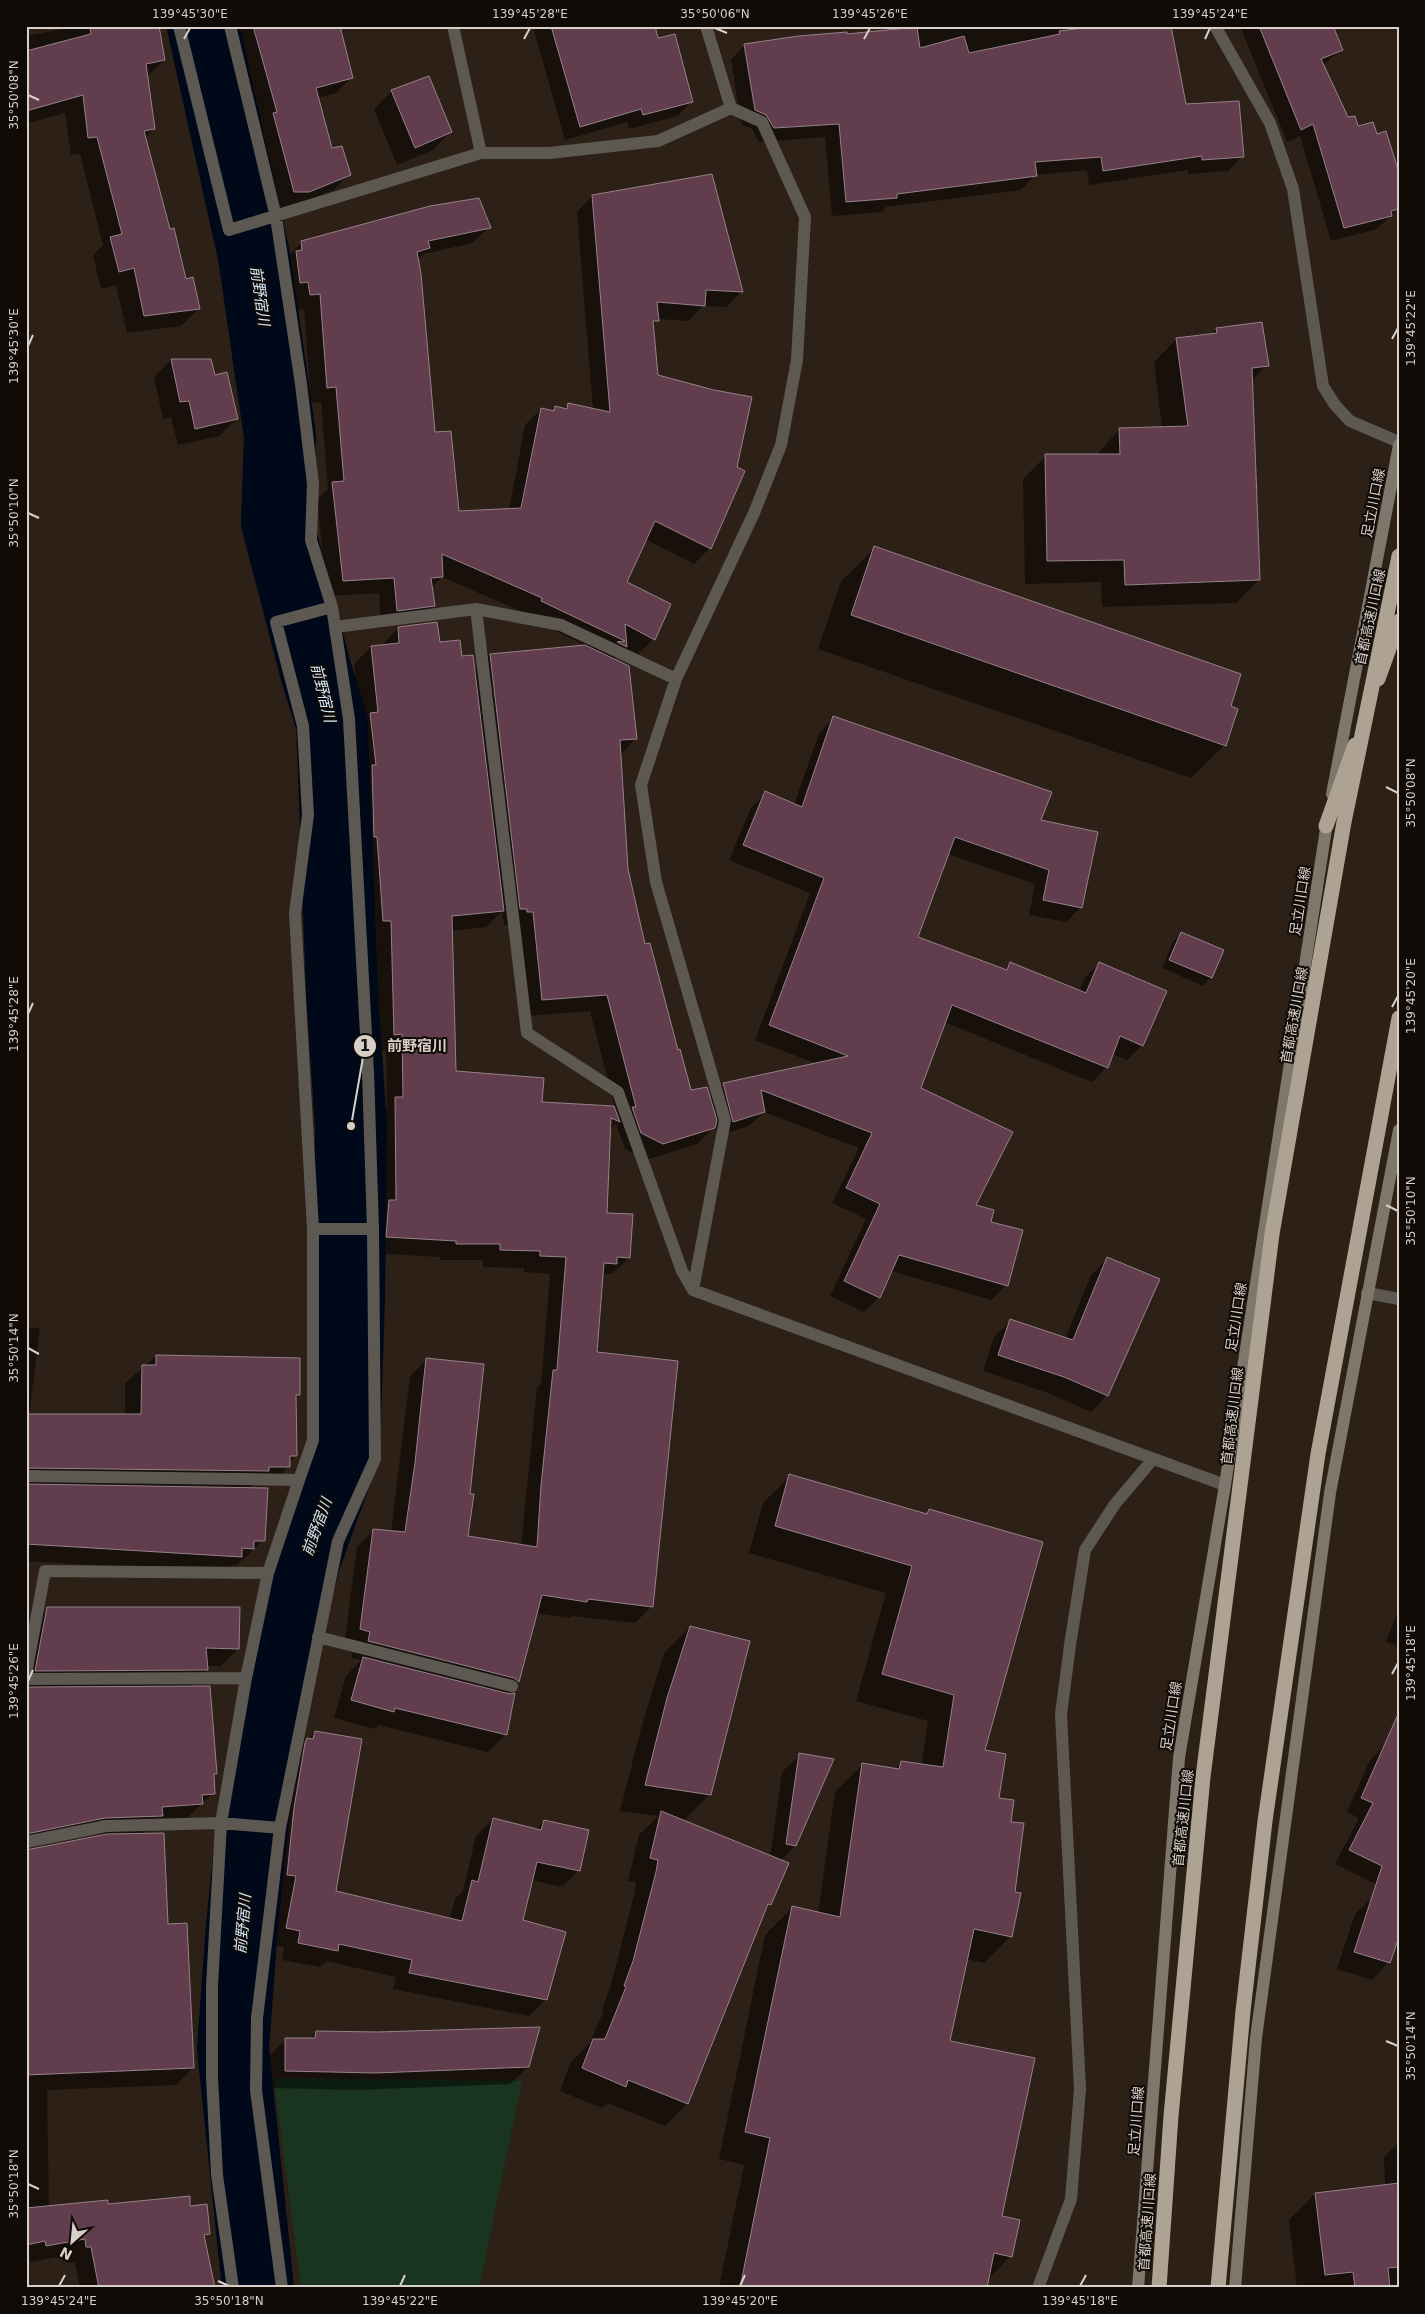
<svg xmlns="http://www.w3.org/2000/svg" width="1425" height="2314" font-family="'DejaVu Sans','Noto Sans JP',sans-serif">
	<rect width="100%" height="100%" fill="#2d2016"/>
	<!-- green -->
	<path fill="#1a351f" d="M 274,2078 L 522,2081 L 479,2288 L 301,2288 Z"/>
	<!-- shadow -->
	<path fill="#0007" fill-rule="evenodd" d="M 78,26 L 157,26 L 164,60 L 147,77 L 154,129 L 144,138 L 169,231 L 185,280 L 199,309 L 181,326 L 127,333 L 116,285 L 101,289 L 93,255 L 103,245 L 80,154 L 71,155 L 65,113 L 26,124 L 26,36 Z
		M 233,26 L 340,26 L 352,77 L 336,93 L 317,98 L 332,150 L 349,174 L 334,190 L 280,212 L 258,129 L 261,126 Z
		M 533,26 L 654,26 L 658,40 L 691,102 L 677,116 L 629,129 L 627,122 L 565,140 Z
		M 903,26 L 1170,26 L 1185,106 L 1242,156 L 1228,171 L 1188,174 L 1188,170 L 1089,185 L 1087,170 L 1035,175 L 1021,190 L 886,207 L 882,212 L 832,216 L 825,137 L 759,142 L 752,129 L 741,124 L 731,59 L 745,45 L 904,30 Z
		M 1240,26 L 1331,26 L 1341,50 L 1323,65 L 1347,119 L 1357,128 L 1376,136 L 1398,209 L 1377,229 L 1331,241 L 1300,136 L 1287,142 Z
		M 392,91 L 450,132 L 433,150 L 397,165 L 374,109 Z
		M 592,196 L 741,292 L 726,307 L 703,306 L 688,321 L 658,319 L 652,326 L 657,376 L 710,548 L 694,564 L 645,539 L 625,582 L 654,639 L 638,654 L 625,648 L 613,660 L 636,738 L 620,755 L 627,869 L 644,946 L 690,1091 L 709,1099 L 723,1084 L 817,1064 L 755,1040 L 810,893 L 729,860 L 751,808 L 766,793 L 794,805 L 819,733 L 834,718 L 1040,821 L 1081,907 L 1066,922 L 1029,915 L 1035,884 L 948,854 L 917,937 L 1004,970 L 1010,964 L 1079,992 L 1085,978 L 1099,963 L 1165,992 L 1142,1046 L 1127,1060 L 1112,1054 L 1107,1067 L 1092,1082 L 944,1022 L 920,1088 L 975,1206 L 990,1222 L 1006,1285 L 992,1300 L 891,1271 L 879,1297 L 864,1312 L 830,1296 L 866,1219 L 832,1203 L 859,1148 L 764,1112 L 749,1126 L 718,1136 L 715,1126 L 697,1144 L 646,1160 L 625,1149 L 616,1124 L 609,1131 L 605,1214 L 629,1258 L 612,1274 L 606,1274 L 602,1278 L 596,1353 L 652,1606 L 635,1623 L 572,1616 L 569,1618 L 536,1613 L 517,1681 L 504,1694 L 506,1734 L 488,1752 L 379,1725 L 375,1729 L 334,1718 L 346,1676 L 361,1660 L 351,1658 L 354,1649 L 344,1646 L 357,1547 L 374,1530 L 391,1532 L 410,1376 L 427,1359 L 469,1495 L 467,1537 L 521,1546 L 537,1388 L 541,1384 L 550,1274 L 524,1272 L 524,1268 L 483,1267 L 483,1260 L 440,1260 L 440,1257 L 370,1253 L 372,1218 L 379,1211 L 379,1115 L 387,1107 L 386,1051 L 377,1051 L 375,937 L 366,938 L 356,783 L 359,779 L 353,731 L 361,724 L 354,664 L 371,647 L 382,645 L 398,628 L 439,644 L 460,658 L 474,671 L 490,655 L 587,646 L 526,617 L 527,614 L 442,577 L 431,588 L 434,606 L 418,621 L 381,626 L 379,593 L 327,596 L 317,499 L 328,489 L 321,402 L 311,403 L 304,309 L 295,311 L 286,258 L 302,242 L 489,227 L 473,243 L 423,254 L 417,260 L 434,434 L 458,513 L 509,510 L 525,425 L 541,409 L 552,412 L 556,408 L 563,410 L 569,404 L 593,410 L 577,212 ZM 502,911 L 504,925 L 511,925 L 526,1016 L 590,1011 L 615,1107 L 541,1104 L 455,1072 L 451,931 L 486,927 Z
		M 1216,329 L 1267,365 L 1251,382 L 1259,580 L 1236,603 L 1102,607 L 1101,582 L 1025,584 L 1023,479 L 1046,456 L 1096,455 L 1119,430 L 1162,428 L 1154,362 L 1177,339 L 1210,335 Z
		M 171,360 L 214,376 L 237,419 L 219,436 L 178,445 L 171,417 L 163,419 L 154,377 Z
		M 875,548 L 1229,707 L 1225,745 L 1191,778 L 818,649 L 841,581 Z
		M 1181,933 L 1211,977 L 1203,986 L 1162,968 L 1173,942 Z
		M 1107,1259 L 1107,1395 L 1091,1412 L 1048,1393 L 983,1371 L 994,1337 L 1010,1321 L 1065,1339 L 1091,1275 Z
		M 26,1327 L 40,1328 L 29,1415 L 125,1415 L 125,1383 L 156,1356 L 299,1395 L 295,1398 L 296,1455 L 289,1462 L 289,1466 L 272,1483 L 255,1483 L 250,1489 L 263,1540 L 246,1557 L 236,1565 L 232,1565 L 224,1573 L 26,1561 Z
		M 790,1476 L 925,1515 L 929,1511 L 983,1751 L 997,1799 L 1009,1823 L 1013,1893 L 1011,1936 L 984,1963 L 966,1959 L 948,2042 L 1011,2256 L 987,2280 L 986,2288 L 719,2288 L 744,2165 L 719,2159 L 765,1935 L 792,1908 L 818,1913 L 835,1792 L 862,1765 L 894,1770 L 901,1763 L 921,1766 L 928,1721 L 856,1701 L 886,1593 L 749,1553 L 763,1503 Z
		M 26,1608 L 29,1608 L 26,1621 Z
		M 47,1608 L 238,1649 L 221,1666 L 207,1666 L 207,1670 L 189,1687 L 215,1773 L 213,1776 L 213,1793 L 185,1820 L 155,1822 L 143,1834 L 167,1925 L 193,2068 L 176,2085 L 47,2090 L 49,2207 L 189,2207 L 208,2234 L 204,2238 L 214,2288 L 80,2288 L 75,2263 L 70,2263 L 69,2255 L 30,2262 L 29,2257 L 26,2258 L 26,1851 L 108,1835 L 87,1834 L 26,1846 L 26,1644 L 30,1626 Z
		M 1399,1608 L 1399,1646 L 1386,1642 Z
		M 690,1627 L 710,1794 L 683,1821 L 770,1857 L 782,1772 L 800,1755 L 795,1846 L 780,1861 L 770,1904 L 763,1911 L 687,2104 L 665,2126 L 608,2103 L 602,2108 L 560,2091 L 570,2063 L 590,2043 L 604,2010 L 602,2009 L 611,1985 L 634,1895 L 636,1882 L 628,1881 L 639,1835 L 658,1816 L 620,1811 L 642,1725 L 664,1653 Z
		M 315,1732 L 335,1892 L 450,1919 L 455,1899 L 463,1891 L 476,1836 L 493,1819 L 536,1829 L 544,1821 L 579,1870 L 562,1887 L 531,1880 L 521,1920 L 546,1999 L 529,2016 L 393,1989 L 396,1977 L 326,1961 L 320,1967 L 282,1960 L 284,1947 L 270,1945 L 280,1893 L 270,1891 L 290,1756 Z
		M 1385,1745 L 1384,1888 L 1335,1864 L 1359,1818 L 1347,1812 L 1370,1760 Z
		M 1373,1897 L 1389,1962 L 1372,1980 L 1337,1969 L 1355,1914 Z
		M 316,2032 L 528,2067 L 510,2084 L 358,2090 L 268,2088 L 268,2057 L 286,2039 L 309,2040 Z
		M 1399,2142 L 1399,2288 L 1297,2288 L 1289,2220 L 1315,2194 L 1385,2185 L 1384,2157 Z"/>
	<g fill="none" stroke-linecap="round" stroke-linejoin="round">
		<!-- river -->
		<path stroke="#000919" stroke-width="72" d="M 203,26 L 254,256 L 280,436 L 277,522 L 316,672 L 332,723 L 342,994 L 351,1126 L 349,1300 L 344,1451 L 305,1559 L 280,1661 L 254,1809 L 242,1926 L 233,2048 L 258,2288"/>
	</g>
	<!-- building -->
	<path fill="#613d4d" stroke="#96828a" d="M 90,26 L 159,26 L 165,60 L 146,64 L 155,129 L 144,131 L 170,229 L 174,228 L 186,279 L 193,277 L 200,309 L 144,316 L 134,268 L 119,272 L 110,237 L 122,234 L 97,137 L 88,138 L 83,95 L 26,111 L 26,51 L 91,34 Z
		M 253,26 L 340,26 L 353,78 L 316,88 L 332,148 L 342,146 L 351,175 L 309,192 L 294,192 L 273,113 L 277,112 Z
		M 551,26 L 655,26 L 658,38 L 675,34 L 693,102 L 643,115 L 641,109 L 580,127 Z
		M 1100,26 L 1171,26 L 1186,104 L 1239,101 L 1244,157 L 1202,160 L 1202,156 L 1103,171 L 1101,157 L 1035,162 L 1037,176 L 897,194 L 897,198 L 846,202 L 839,124 L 774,128 L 766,115 L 755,110 L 744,44 L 799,36 L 847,32 L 847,34 L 917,27 L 920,48 L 964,36 L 969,53 L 1060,34 L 1059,31 Z
		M 1259,26 L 1333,26 L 1343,50 L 1321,59 L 1348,117 L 1355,116 L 1358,126 L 1373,122 L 1377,134 L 1386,131 L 1399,173 L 1399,209 L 1391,211 L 1392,216 L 1344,228 L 1313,124 L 1301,130 Z
		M 429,76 L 452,132 L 415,148 L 391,90 Z
		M 712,174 L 743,292 L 706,290 L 705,306 L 657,302 L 659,321 L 653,321 L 658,375 L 714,390 L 752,397 L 737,467 L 745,471 L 711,549 L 655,521 L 627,582 L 671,604 L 655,640 L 625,624 L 627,647 L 617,642 L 625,641 L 541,601 L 542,598 L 442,554 L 443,577 L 431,578 L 435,606 L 397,611 L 394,578 L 343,581 L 332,482 L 344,481 L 336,387 L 327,388 L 320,294 L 310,295 L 308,282 L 300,283 L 296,251 L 302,250 L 301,241 L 430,206 L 479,198 L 491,228 L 428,241 L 430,248 L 417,252 L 421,274 L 435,432 L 451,431 L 459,511 L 521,508 L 541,408 L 554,411 L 555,406 L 567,409 L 568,403 L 610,412 L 592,195 Z
		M 1262,322 L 1269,366 L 1252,368 L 1260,580 L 1125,585 L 1124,560 L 1047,561 L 1045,454 L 1120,454 L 1119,428 L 1188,426 L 1176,338 L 1217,333 L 1216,328 Z
		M 171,359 L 211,359 L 215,375 L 227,372 L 238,419 L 195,429 L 189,401 L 180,402 Z
		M 874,546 L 1241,674 L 1231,706 L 1238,709 L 1226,746 L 851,615 Z
		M 437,622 L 440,642 L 460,640 L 462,656 L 473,655 L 504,911 L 452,916 L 456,1071 L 544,1078 L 542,1102 L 614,1106 L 620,1122 L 611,1118 L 607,1213 L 633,1214 L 630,1258 L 617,1257 L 617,1264 L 604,1263 L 597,1352 L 678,1361 L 653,1607 L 588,1599 L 587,1602 L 542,1595 L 519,1682 L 514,1678 L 368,1641 L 370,1632 L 360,1629 L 373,1529 L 405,1532 L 415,1463 L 426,1358 L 484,1364 L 470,1494 L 474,1494 L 468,1536 L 537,1547 L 541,1485 L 553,1370 L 557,1370 L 566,1257 L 540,1256 L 540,1251 L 500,1250 L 500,1244 L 456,1244 L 456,1241 L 386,1237 L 389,1200 L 396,1200 L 395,1097 L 403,1097 L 402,1034 L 394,1035 L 391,921 L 383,921 L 377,837 L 374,837 L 372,765 L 376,765 L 370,713 L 378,712 L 371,646 L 399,643 L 398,627 Z
		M 585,645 L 629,666 L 637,739 L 620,740 L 628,869 L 645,944 L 650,943 L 678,1050 L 680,1049 L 691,1090 L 707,1087 L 717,1120 L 715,1128 L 663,1144 L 641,1133 L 632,1107 L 636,1107 L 607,995 L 542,1000 L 533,912 L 527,912 L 527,909 L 520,909 L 490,654 Z
		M 833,716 L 1052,792 L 1041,820 L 1098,832 L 1082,908 L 1043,900 L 1049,870 L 955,837 L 918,937 L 1007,970 L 1010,962 L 1086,993 L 1099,962 L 1167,991 L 1143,1046 L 1120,1036 L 1108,1068 L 952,1005 L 921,1088 L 1013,1132 L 976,1205 L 994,1210 L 991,1222 L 1023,1230 L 1008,1286 L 899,1255 L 880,1298 L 844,1281 L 880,1204 L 846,1188 L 872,1133 L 761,1090 L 765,1112 L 733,1122 L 723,1083 L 848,1056 L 769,1025 L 824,878 L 743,845 L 765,791 L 802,807 Z
		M 1181,932 L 1224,950 L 1212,978 L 1169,960 Z
		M 1107,1257 L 1160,1279 L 1108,1396 L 1064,1377 L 998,1355 L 1010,1319 L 1073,1340 Z
		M 156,1355 L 300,1358 L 300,1395 L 296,1395 L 297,1456 L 290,1456 L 290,1467 L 269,1467 L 269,1471 L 26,1468 L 26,1414 L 141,1414 L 142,1365 L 156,1365 Z
		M 789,1474 L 927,1514 L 929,1509 L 1043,1542 L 985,1750 L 1006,1754 L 999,1798 L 1014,1800 L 1011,1822 L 1024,1823 L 1015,1892 L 1021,1893 L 1012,1937 L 974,1929 L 950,2041 L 1035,2058 L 1002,2216 L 1020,2220 L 1012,2257 L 994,2253 L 987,2288 L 740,2288 L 770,2138 L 745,2132 L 792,1906 L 840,1917 L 862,1763 L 899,1769 L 901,1761 L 943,1767 L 954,1695 L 882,1674 L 912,1566 L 775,1526 Z
		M 26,1484 L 268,1488 L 265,1541 L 254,1541 L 254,1549 L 242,1548 L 242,1557 L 26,1544 Z
		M 47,1607 L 240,1607 L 239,1649 L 206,1648 L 208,1670 L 35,1671 Z
		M 690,1626 L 750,1641 L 711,1795 L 645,1785 L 667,1698 Z
		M 363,1657 L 510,1694 L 515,1693 L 507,1735 L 395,1708 L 394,1712 L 351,1700 Z
		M 210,1686 L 217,1774 L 214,1774 L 215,1794 L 202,1795 L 203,1804 L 162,1807 L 163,1816 L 105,1818 L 26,1834 L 26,1687 Z
		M 1399,1712 L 1399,1937 L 1390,1963 L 1354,1952 L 1382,1866 L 1349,1850 L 1373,1803 L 1361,1798 Z
		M 315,1731 L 362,1739 L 336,1891 L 462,1921 L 472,1880 L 478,1882 L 493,1818 L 541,1830 L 544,1820 L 589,1830 L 580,1871 L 537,1862 L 523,1920 L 566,1932 L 547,2000 L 409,1973 L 412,1960 L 339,1944 L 338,1951 L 298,1943 L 300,1931 L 286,1928 L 296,1876 L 287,1875 L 294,1808 L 305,1743 L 307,1738 L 313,1739 Z
		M 799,1753 L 834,1759 L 796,1846 L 786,1844 Z
		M 661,1811 L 789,1863 L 771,1905 L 768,1904 L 688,2104 L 628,2080 L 626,2087 L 582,2068 L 593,2039 L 605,2039 L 626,1987 L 624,1986 L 633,1961 L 656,1872 L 658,1860 L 650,1858 Z
		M 164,1833 L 168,1924 L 187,1923 L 194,2068 L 26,2075 L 26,1850 L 107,1834 Z
		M 540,2027 L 529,2067 L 376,2073 L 285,2071 L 285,2038 L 315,2038 L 316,2031 L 377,2032 Z
		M 1399,2183 L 1399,2267 L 1388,2268 L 1390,2288 L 1355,2288 L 1353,2272 L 1325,2275 L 1315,2193 Z
		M 190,2196 L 190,2206 L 207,2204 L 210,2234 L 204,2235 L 215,2288 L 99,2288 L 91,2247 L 86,2247 L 85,2239 L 46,2246 L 45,2241 L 26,2245 L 26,2208 L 108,2200 L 108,2204 Z"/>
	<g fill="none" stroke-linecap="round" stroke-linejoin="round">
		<!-- street -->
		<path stroke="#5d5952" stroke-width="12" d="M 179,26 L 229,230 L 481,153 L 453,26
			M 230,26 L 276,217 L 301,384 L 313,484 L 311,540 L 332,607 L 349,719 L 368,1072 L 373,1229 L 375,1459 L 338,1541 L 280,1828 L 257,2018 L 256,2090 L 282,2288
			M 1215,26 L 1270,123 L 1293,189 L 1323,386 L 1335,405 L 1350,421 L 1399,442
			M 481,153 L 549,153 L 658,141 L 731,108 L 706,26
			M 476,609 L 527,1033 L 618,1092 L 682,1271 L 693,1290 L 1225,1485
			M 335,627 L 476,609 L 561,625 L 676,679
			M 313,1229 L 373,1229
			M 693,1290 L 725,1120 L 656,882 L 641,785 L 676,679 L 754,513 L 781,445 L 797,360 L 805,217 L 762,122 L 731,108
			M 1367,1293 L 1399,1299
			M 26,1476 L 299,1480 L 268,1573 L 246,1678 L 221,1823 L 212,1986 L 212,2077 L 217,2175 L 233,2288
			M 299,1480 L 313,1440 L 313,1229 L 295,913 L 308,815 L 303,726 L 276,622 L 332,607
			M 318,1637 L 512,1686
			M 26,1674 L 45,1571 L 268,1573
			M 26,1679 L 246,1678
			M 26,1842 L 106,1826 L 221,1823 L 280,1828
			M 1038,2288 L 1071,2199 L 1080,2089 L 1061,1714 L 1070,1645 L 1085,1550 L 1115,1504 L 1153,1459"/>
		<!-- secondary -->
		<path stroke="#7e776c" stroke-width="12" d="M 1332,794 L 1399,445
			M 1138,2288 L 1179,1758 L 1225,1485 L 1328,816
			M 1235,2288 L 1256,2038 L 1330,1493 L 1399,1130"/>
		<!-- highway -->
		<path stroke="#aea392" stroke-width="15" d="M 1378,679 L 1399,621
			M 1326,826 L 1355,745
			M 1218,2288 L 1243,2011 L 1265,1821 L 1318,1454 L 1399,1018"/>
		<!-- highway-bridge -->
		<path stroke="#aea392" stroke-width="15" d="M 1159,2288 L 1171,2116 L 1203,1777 L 1272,1234 L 1344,822 L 1399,556"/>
	</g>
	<!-- ticks -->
	<path fill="none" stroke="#d8cfc9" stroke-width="2" d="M 715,28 L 727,33M 184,39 L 190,28M 524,39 L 530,28M 864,39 L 870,28M 1205,39 L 1210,28M 28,95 L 39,100M 1392,339 L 1398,328M 28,346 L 33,335M 28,513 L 39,518M 1386,787 L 1398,793M 1392,1007 L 1398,996M 28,1014 L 33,1003M 1386,1205 L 1398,1211M 28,1348 L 39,1354M 1392,1674 L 1398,1663M 28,1681 L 33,1670M 1386,2041 L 1398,2046M 28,2184 L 39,2189M 218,2281 L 229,2286M 59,2286 L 65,2275M 400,2286 L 405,2275M 740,2286 L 745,2275M 1080,2286 L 1086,2275"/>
	<g text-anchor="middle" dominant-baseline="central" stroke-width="4" stroke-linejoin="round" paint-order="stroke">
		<!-- street labels -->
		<g font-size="14" fill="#d8cfc9" stroke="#110b07">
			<text transform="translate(1373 503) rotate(-79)">足立川口線</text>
			<text transform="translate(1370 617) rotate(-78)">首都高速川口線</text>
			<text transform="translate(1300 901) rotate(-81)">足立川口線</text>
			<text transform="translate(1294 1015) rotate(-80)">首都高速川口線</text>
			<text transform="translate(1236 1317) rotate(-81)">足立川口線</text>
			<text transform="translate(1232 1416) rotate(-83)">首都高速川口線</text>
			<text transform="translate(1171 1716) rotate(-81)">足立川口線</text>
			<text transform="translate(1183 1818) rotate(-84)">首都高速川口線</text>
			<text transform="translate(1136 2121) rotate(-86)">足立川口線</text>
			<text transform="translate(1147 2222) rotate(-86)">首都高速川口線</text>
		</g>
		<!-- water labels -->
		<g font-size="15" font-style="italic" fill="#d1e7fa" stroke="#110b07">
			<text transform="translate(260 296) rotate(82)">前野宿川</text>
			<text transform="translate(323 693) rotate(76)">前野宿川</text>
			<text transform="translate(317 1527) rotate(-70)">前野宿川</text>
			<text transform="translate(243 1924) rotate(-85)">前野宿川</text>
		</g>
	</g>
	<!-- callouts -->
	<path fill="none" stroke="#d8cfc9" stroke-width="2" d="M351 1126L365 1046"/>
	<g fill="#d8cfc9" stroke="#110b07" stroke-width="2">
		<circle cx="351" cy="1126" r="5"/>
		<circle cx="365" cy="1046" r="12"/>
	</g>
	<g font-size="15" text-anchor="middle" font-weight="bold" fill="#111">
		<text x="365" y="1051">1</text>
	</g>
	<g font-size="15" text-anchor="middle" font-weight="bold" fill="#d8cfc9" stroke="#110b07" stroke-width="4" stroke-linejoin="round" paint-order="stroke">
		<text x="417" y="1051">前野宿川</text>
	</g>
	<!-- border -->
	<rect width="1425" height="2314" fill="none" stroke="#110b07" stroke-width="55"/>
	<!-- north arrow -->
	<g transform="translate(72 2242) rotate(207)" stroke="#110b07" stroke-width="4" paint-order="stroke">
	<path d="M0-4L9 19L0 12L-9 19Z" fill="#d8cfc9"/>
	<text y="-8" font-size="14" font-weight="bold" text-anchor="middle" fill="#d8cfc9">N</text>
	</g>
	<rect x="28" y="28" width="1370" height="2258" fill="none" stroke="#d8cfc9" stroke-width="2"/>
	<g font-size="12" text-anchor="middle" fill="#d8cfc9">
		<text x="190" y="18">139°45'30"E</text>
		<text x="530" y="18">139°45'28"E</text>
		<text x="715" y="18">35°50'06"N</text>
		<text x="870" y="18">139°45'26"E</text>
		<text x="1210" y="18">139°45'24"E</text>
		<text transform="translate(14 95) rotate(-90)" y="4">35°50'08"N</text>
		<text transform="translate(1411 328) rotate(-90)" y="4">139°45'22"E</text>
		<text transform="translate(14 346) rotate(-90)" y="4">139°45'30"E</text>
		<text transform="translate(14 513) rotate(-90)" y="4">35°50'10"N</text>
		<text transform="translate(1411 793) rotate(-90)" y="4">35°50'08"N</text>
		<text transform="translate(1411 996) rotate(-90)" y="4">139°45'20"E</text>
		<text transform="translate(14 1014) rotate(-90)" y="4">139°45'28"E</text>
		<text transform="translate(1411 1211) rotate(-90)" y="4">35°50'10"N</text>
		<text transform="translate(14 1348) rotate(-90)" y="4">35°50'14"N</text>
		<text transform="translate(1411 1663) rotate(-90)" y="4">139°45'18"E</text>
		<text transform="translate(14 1681) rotate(-90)" y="4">139°45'26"E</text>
		<text transform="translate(1411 2046) rotate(-90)" y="4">35°50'14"N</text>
		<text transform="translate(14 2184) rotate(-90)" y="4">35°50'18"N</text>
		<text x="59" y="2305">139°45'24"E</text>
		<text x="229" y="2305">35°50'18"N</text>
		<text x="400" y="2305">139°45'22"E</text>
		<text x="740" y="2305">139°45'20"E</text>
		<text x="1080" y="2305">139°45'18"E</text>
	</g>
</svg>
